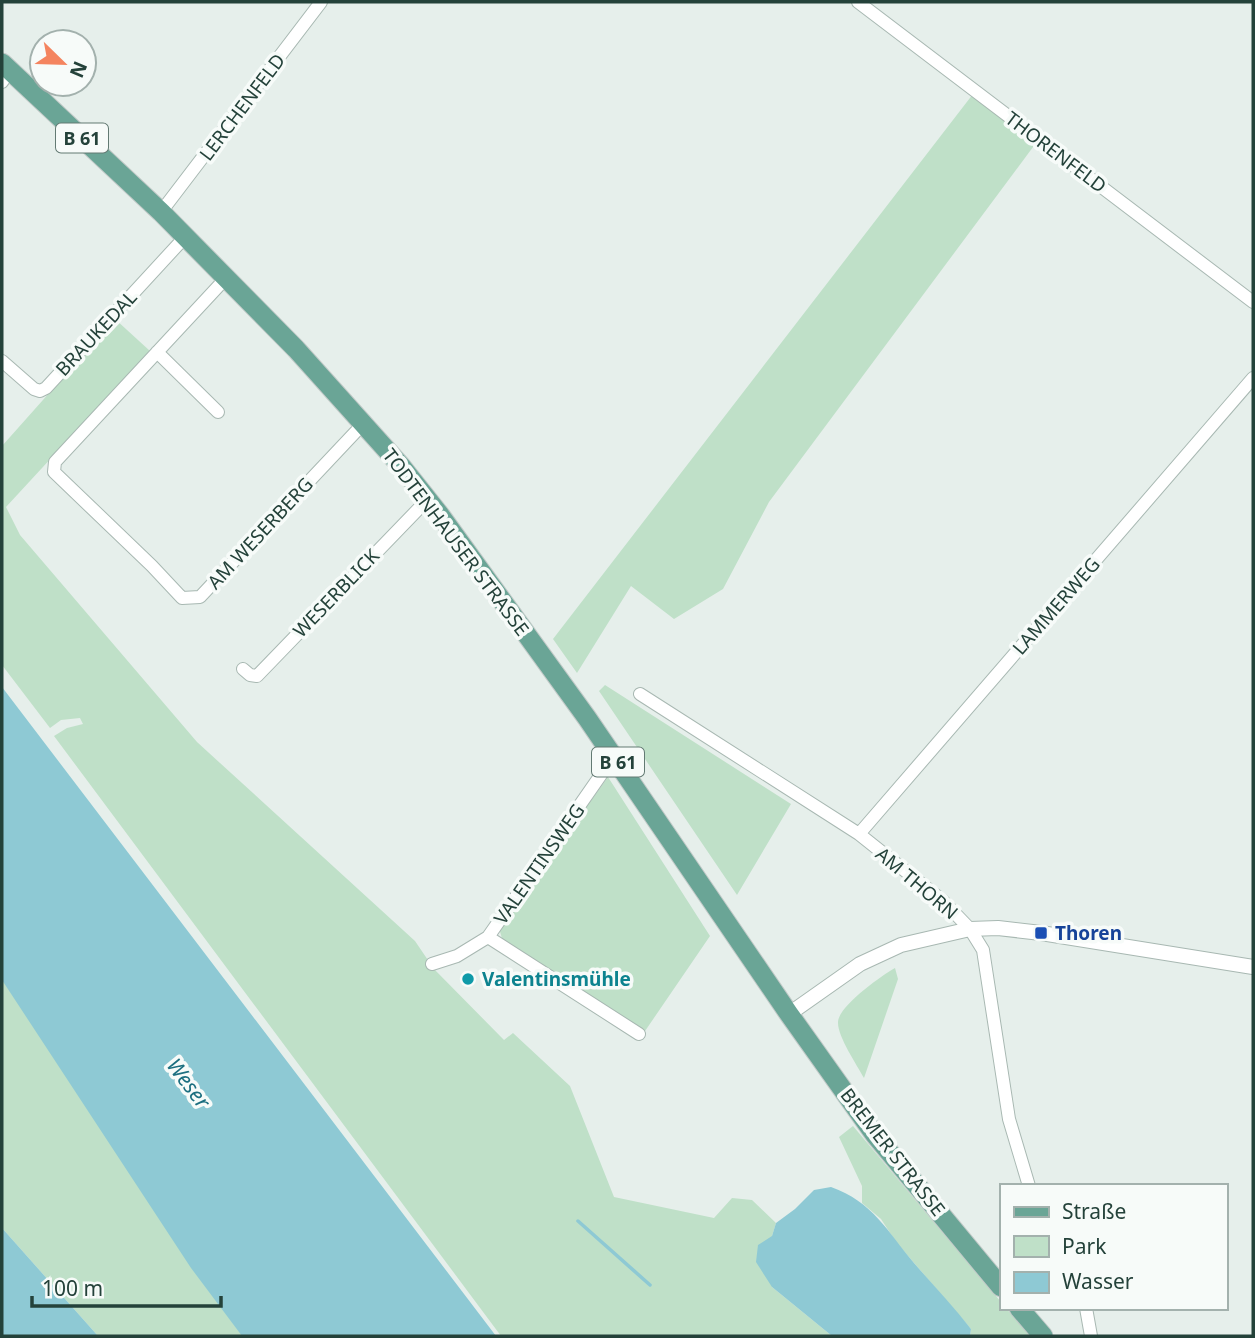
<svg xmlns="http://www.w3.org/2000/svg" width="1255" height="1338" font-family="'Noto Sans',sans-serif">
	<rect width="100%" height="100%" fill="#e6efeb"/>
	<!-- green -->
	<path fill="#bfe0c8" d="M 973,94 L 1036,143 L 769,502 L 723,589 L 674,619 L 631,586 L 577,673 L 553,639 Z
		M 115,319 L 150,351 L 6,507 L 20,535 L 197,742 L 415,941 L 434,969 L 504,1040 L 513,1033 L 570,1086 L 614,1197 L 714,1218 L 732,1198 L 752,1200 L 776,1223 L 772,1236 L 772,1287 L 832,1336 L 501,1336 L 54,736 L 67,728 L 83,724 L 80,718 L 61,720 L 50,728 L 2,665 L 2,446 Z
		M 605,685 L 791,804 L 737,895 L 599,691 Z
		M 608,777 L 710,936 L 643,1034 L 503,942 L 499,928 Z
		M 895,968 L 898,979 L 864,1078 C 857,1065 838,1037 838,1023 C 837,1007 881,976 895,968 Z
		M 2,978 L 254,1336 L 98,1336 L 2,1228 Z
		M 853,1126 L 1001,1302 L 1001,1308 L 1006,1308 L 1030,1336 L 970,1336 L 971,1329 L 896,1242 L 881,1219 L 862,1203 L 862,1186 L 839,1137 Z"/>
	<!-- water -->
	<path fill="#8ec9d4" d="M 2,687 L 496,1336 L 242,1336 L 191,1268 L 2,980 Z
		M 831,1187 C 873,1202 887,1231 914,1263 C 933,1285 953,1306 971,1329 L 970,1336 L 832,1336 L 772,1287 L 756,1262 L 758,1245 L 772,1236 L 776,1223 L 795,1209 L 814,1190 Z
		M 2,1228 L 98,1336 L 2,1336 Z"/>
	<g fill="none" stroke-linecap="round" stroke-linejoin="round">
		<!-- stream -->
		<path stroke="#8ec9d4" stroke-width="3.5" d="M 578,1221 L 650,1285"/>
		<defs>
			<path id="minor" d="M 858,2 L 1253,302
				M 2,82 L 10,70
				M 161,212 L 321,2
				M 226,278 L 55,462 L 54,472 L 152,566 L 182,598 L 200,597 L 363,424
				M 157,352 L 218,412
				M 2,361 L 34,389 L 40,391 L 46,388 L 185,237
				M 243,669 L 250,675 L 257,676 L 428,499
				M 640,694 L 859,834 L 943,901 L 970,929 L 983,950 L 1009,1119 L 1029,1186
				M 859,834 L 1253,378
				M 488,937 L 639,1034
				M 432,964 L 457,956 L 488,937 L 614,756
				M 1086,1308 L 1091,1336"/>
			<path id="tertiary" d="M 789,1014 L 860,964 L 901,945 L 970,929 L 998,928 L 1041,933 L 1253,967"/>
			<path id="primary" d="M 2,63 L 161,212 L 296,349 L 401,466 L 440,515 L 587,718 L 789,1014 L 875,1135 L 1001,1287
				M 1019,1308 L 1043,1336"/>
		</defs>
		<!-- minor casing -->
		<use href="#minor" stroke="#a8b8b2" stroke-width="14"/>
		<!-- tertiary casing -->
		<use href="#tertiary" stroke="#a8b8b2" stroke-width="16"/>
		<!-- primary casing -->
		<use href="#primary" stroke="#c2cac8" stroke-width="21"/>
		<!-- minor -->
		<use href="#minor" stroke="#fff" stroke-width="12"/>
		<!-- tertiary -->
		<use href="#tertiary" stroke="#fff" stroke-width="14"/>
		<!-- primary -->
		<use href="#primary" stroke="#6aa596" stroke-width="19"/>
	</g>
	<!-- markers -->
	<rect fill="#1a4fb4" stroke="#f7fbf9" stroke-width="2.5" x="1034" y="926" width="14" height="14" rx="3.5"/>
	<circle fill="#0f9aa8" stroke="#f7fbf9" stroke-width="2.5" cx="468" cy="979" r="7"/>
	<g text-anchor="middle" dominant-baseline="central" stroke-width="7" stroke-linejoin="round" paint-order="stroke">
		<!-- shield labels -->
		<g fill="#f7fbf9" stroke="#637a73" stroke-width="2">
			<rect x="56" y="123.5" width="52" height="29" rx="5"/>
			<rect x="592" y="747.5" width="52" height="29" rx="5"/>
		</g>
		<g font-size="18" font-weight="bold" fill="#24423a">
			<text x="82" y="138">B 61</text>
			<text x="618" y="762">B 61</text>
		</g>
		<!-- street labels -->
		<g font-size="19" fill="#24423a" stroke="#f7fbf9">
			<text transform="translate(242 107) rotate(-53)">LERCHENFELD</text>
			<text transform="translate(1056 152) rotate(37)">THORENFELD</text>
			<text transform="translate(96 333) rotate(-47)">BRAUKEDAL</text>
			<text transform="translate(260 533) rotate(-47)">AM WESERBERG</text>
			<text transform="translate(456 542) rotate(53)">TODTENHAUSER STRASSE</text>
			<text transform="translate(336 593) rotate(-46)">WESERBLICK</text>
			<text transform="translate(1056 606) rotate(-49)">LAMMERWEG</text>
			<text transform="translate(539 864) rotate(-55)">VALENTINSWEG</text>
			<text transform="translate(917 883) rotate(40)">AM THORN</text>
			<text transform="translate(893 1152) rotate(52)">BREMER STRASSE</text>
		</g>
		<!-- transit labels -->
		<g font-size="19" font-weight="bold" fill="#164399" stroke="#f7fbf9" text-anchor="start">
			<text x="1055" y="933">Thoren</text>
		</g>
		<!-- culture labels -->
		<g font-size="19" font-weight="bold" fill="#0d838f" stroke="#f7fbf9" text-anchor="start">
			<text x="482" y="979">Valentinsmühle</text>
		</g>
		<!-- water labels -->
		<g font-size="21" font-style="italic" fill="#1c6f80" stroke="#f7fbf9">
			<text transform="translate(189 1083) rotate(53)">Weser</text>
		</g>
	</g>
	<!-- border -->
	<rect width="1255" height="1338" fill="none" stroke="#24423a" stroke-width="7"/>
	<!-- legend -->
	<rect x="1000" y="1184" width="228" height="126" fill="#f7fbf9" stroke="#a3b1ad" stroke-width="2"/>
	<rect x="1014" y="1207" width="35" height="10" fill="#6aa596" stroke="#a3b1ad" stroke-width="2"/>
	<text x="1062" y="1219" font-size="21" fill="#24423a">Straße</text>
	<rect x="1014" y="1236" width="35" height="21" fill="#bfe0c8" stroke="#a3b1ad" stroke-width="2"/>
	<text x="1062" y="1254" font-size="21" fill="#24423a">Park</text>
	<rect x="1014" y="1272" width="35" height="21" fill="#8ec9d4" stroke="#a3b1ad" stroke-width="2"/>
	<text x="1062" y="1289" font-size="21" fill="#24423a">Wasser</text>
	<!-- north arrow -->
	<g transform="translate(63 63) rotate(113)"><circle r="33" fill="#f7fbf9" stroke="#a3b1ad" stroke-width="2"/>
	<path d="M0-5L12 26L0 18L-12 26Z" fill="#f4845f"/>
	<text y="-10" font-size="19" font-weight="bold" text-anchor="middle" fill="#24423a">N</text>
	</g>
	<!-- scale -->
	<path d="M32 1296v10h189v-10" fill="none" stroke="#24423a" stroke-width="3.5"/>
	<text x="42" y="1296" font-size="21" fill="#24423a" stroke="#f7fbf9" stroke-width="5" paint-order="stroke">100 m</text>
</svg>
